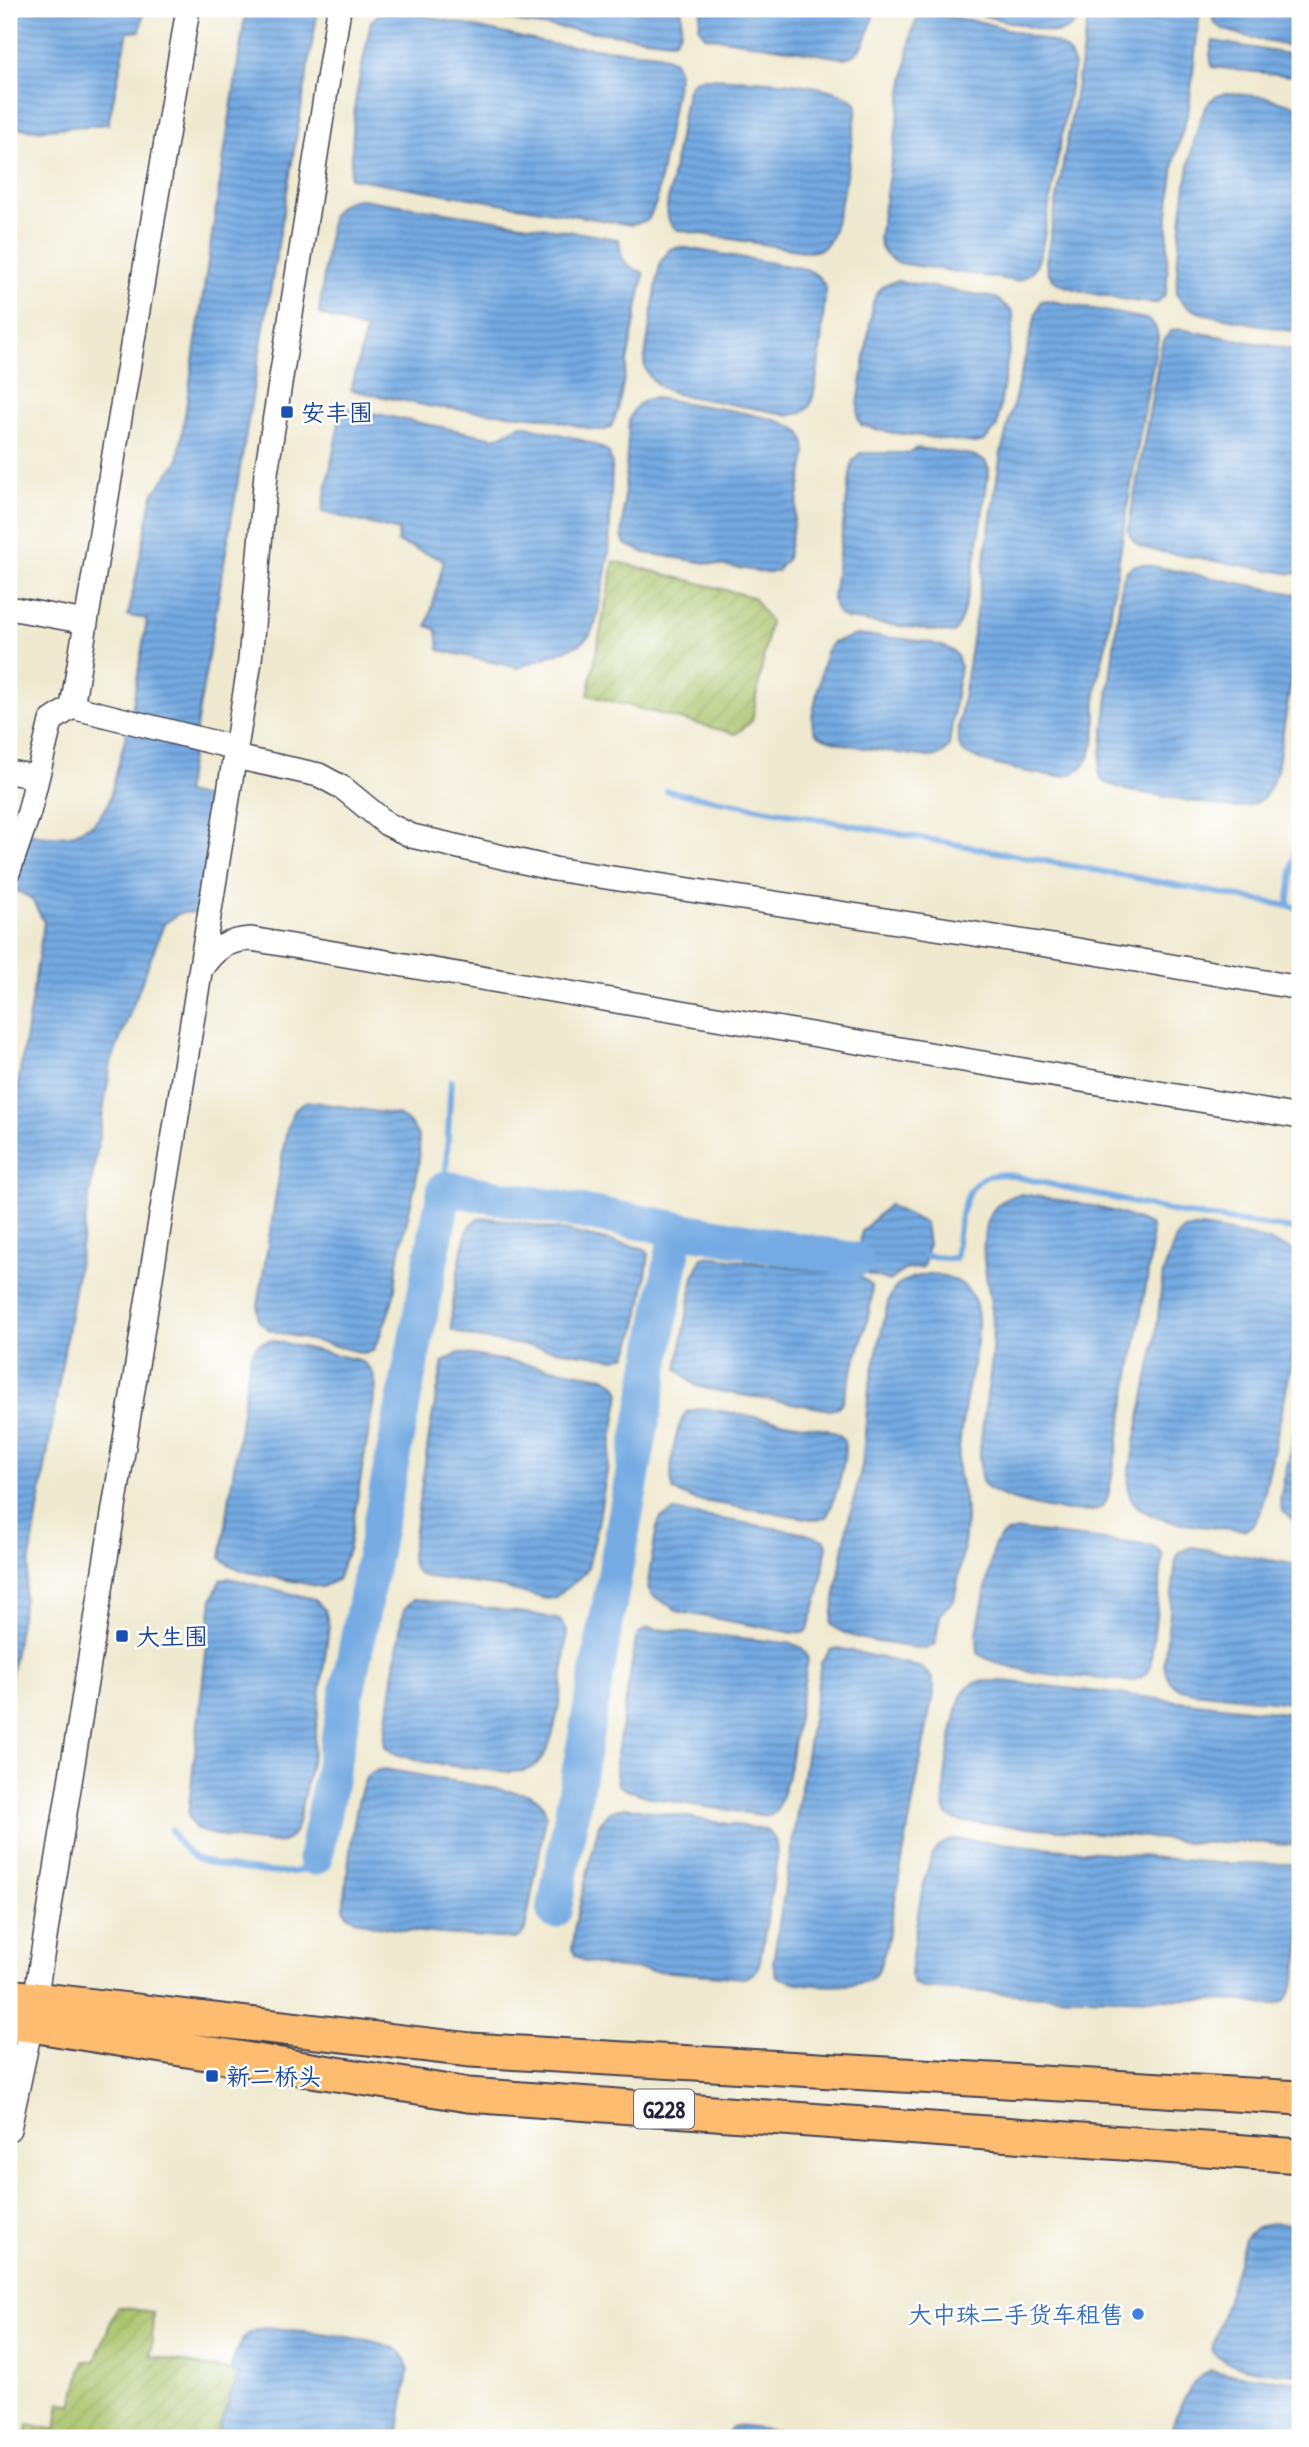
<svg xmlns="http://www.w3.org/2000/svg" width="1309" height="2447" font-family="'Patrick Hand','LXGW WenKai TC',sans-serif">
	<defs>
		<pattern id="garden-furrows" width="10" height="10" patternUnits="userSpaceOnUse" patternTransform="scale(1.75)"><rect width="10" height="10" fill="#a9c369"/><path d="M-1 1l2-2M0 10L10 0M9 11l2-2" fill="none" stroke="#91a75c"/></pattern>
		<pattern id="water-rules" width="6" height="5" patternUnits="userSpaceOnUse" patternTransform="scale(1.75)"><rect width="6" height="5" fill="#74aae2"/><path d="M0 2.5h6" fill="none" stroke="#5f8ab8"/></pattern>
	</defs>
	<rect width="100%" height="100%" fill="#fff"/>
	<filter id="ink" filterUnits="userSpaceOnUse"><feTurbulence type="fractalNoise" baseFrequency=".0143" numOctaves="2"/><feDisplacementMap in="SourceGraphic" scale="14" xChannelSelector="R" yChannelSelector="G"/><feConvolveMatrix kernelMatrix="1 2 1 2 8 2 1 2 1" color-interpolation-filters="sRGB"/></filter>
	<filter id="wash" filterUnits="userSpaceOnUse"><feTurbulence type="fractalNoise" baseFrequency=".00686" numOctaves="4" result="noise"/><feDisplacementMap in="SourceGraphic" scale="28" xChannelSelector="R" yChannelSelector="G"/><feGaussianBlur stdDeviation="1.57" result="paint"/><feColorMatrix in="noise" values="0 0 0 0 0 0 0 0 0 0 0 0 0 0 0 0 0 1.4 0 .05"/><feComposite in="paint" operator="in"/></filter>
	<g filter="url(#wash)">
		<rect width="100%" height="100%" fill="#efe9cf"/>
		<!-- garden -->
		<path fill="url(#garden-furrows)" stroke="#667252" stroke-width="2" d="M 614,561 L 753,597 L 770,622 L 752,721 L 736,734 L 588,695 Z
			M 117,2307 L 153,2312 L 151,2356 L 239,2373 L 215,2438 L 26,2438 L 28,2424 L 56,2430 L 60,2402 L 72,2405 L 84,2361 L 95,2361 Z"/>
		<!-- water -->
		<path fill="url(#water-rules)" stroke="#4b668e" stroke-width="2" d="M 9,9 L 144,9 L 140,31 L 128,32 L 108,124 L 35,130 L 9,127 Z
			M 246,9 L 318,9 L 185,793 L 226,802 L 207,912 L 180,913 L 164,924 L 111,1063 L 9,1689 L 9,1140 L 44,922 L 31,898 L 9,887 L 9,882 L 24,832 L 46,837 L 71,835 L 93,824 L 108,805 L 131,716 L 147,619 L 128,616 L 153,494 L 178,461 Z
			M 385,9 L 394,9 L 551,44 L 659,54 L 674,61 L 679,72 L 656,203 L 648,220 L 631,225 L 350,178 L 355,102 L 371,21 Z
			M 466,9 L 682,9 L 681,31 L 675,40 L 670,41 L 527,24 Z
			M 701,9 L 875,9 C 869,28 867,57 842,58 L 705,36 L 699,28 Z
			M 956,9 L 1081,9 C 1076,24 1071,31 1055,33 Z
			M 1090,9 L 1200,9 L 1189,108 L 1175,157 L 1168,214 L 1167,284 L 1165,295 L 1157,303 C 1139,303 1067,291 1055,281 C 1048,275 1047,270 1046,261 Z
			M 1211,9 L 1300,9 L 1300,49 L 1245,36 L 1225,30 L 1214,23 Z
			M 930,14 L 982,22 L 1058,44 C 1067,50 1071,54 1074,65 L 1042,248 C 1038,265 1033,276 1016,281 L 899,263 C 886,257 881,252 879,238 L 912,30 L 918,18 Z
			M 1213,41 L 1300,56 L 1300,77 L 1212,67 L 1210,54 Z
			M 703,78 C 735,79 835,80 856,103 L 857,109 C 853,134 840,228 828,243 C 823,250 816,251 809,252 L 678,230 C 668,224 667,218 667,206 L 686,96 C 689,85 691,80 703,78 Z
			M 1226,93 L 1266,97 L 1300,107 L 1300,333 L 1201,313 C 1190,309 1183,305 1177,295 C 1175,259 1188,131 1208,104 C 1212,97 1219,95 1226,93 Z
			M 361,199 L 619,239 C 621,262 623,264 644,273 L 618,410 L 611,427 L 605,430 L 595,430 L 541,417 L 433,407 L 351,390 L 366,330 L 319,314 L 331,217 C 339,203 346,200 361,199 Z
			M 681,247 L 806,269 C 816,274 821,277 826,288 C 823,310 819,393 809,407 C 804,414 798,414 790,415 L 681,395 C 662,390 648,382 644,363 L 660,263 L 670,249 Z
			M 897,281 L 996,298 L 1012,311 L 1014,319 L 997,427 L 984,441 L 975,443 L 887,432 L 861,425 L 858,418 L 858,405 L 873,302 C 878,289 883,284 897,281 Z
			M 1046,300 L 1146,319 C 1155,324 1157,328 1158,338 C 1138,438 1122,537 1107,638 C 1105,654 1099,669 1097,685 C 1093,708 1100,730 1091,753 C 1087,764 1077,774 1064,776 C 1047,777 972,763 962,750 C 957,744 958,737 958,730 L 1001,453 L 1036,314 L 1041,301 Z
			M 1179,329 L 1300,351 L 1300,572 L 1293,574 L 1157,551 C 1143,548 1133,546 1128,530 L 1161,346 L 1170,331 Z
			M 655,398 C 684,403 777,415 796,429 C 805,435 805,444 806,454 L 787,559 L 777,571 L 769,573 L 645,553 L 625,544 L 622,536 L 629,420 C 634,406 641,400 655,398 Z
			M 342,407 L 495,438 L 522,425 C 538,429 601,442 609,453 C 609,454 612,463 612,464 L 609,554 L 596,622 L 590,635 L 579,645 L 518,668 L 439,650 L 437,630 L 427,626 L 444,560 L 397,542 L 399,531 L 322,512 Z
			M 917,448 L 973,455 L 985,461 L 989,469 C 985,495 969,624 953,633 L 846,619 C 835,613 834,608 833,597 L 852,462 L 860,453 L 908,453 Z
			M 1142,564 L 1300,595 L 1300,625 L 1277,770 C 1267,797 1264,805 1233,808 L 1130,791 L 1111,785 L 1102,780 L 1099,772 L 1121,587 C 1124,573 1127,565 1142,564 Z
			M 857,635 C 878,637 940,639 954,652 C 959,656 959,662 960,667 L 949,745 C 944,755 940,756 929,757 C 909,754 827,746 816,733 C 812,728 812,722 812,717 L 826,651 L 833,642 Z
			M 307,1101 L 398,1115 C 406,1120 413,1124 417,1134 C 427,1159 403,1228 399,1257 C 396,1269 397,1282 394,1295 C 389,1314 382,1332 373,1351 L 364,1353 L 280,1333 L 268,1329 L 258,1320 L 258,1306 L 286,1133 C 289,1121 294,1105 307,1101 Z
			M 1020,1194 C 1062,1200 1114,1207 1151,1226 L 1152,1243 L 1147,1280 L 1110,1487 C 1108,1496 1107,1505 1098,1509 C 1080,1518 993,1501 983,1483 C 973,1464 989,1391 991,1366 C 992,1349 994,1330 992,1313 C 989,1284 978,1253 987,1223 C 993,1205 1003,1198 1020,1194 Z
			M 888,1205 L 925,1223 L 928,1245 L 923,1267 L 904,1270 L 890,1281 L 854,1270 L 862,1231 Z
			M 479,1218 L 491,1218 L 567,1231 L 645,1249 L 649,1254 C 644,1288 641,1323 627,1355 L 616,1359 L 476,1338 L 452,1330 C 448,1318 463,1236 470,1225 C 473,1221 475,1221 479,1218 Z
			M 1201,1227 C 1231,1232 1275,1238 1300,1255 L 1300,1325 L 1262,1505 C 1258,1516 1256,1526 1244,1530 C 1215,1527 1143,1527 1130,1496 C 1127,1489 1129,1481 1129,1473 L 1155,1343 L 1163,1273 L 1177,1235 L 1185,1229 Z
			M 707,1256 L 857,1276 C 863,1279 868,1280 871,1286 C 877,1304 848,1379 843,1401 L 838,1407 L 831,1410 L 707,1389 L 695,1385 L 677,1369 L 694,1276 L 702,1257 Z
			M 929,1274 C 998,1278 977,1342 968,1388 C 964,1412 959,1438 958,1463 C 957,1478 965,1495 966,1510 C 967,1540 959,1572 954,1601 L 944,1609 L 940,1616 L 935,1644 L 925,1649 C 905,1646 840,1640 831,1623 L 847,1527 L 862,1466 L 869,1388 L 888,1302 C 895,1280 909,1278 929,1274 Z
			M 271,1340 L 359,1360 C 372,1368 375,1374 376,1388 L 349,1547 L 337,1580 L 322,1587 L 247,1572 L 229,1565 L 221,1558 L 249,1363 C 253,1348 256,1342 271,1340 Z
			M 459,1353 L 604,1377 L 615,1383 L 620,1393 L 598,1524 L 588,1568 L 581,1577 L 554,1598 L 547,1599 L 501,1587 L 422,1576 C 413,1571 413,1565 411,1555 L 431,1423 L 443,1362 Z
			M 1300,1406 L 1300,1526 L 1282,1511 L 1280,1499 Z
			M 703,1408 L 827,1429 C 834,1432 843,1435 844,1442 C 848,1457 834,1505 826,1517 L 818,1520 L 695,1500 L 674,1491 C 667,1472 675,1429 686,1412 Z
			M 674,1511 L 803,1533 L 825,1540 L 827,1545 L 819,1594 L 808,1629 L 803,1633 L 794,1633 L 680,1612 L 653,1596 L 648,1588 L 649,1575 L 657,1526 L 661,1518 Z
			M 1021,1530 L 1154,1546 L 1163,1555 L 1150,1668 C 1144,1678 1138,1680 1126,1681 C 1086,1677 1009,1676 978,1653 L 977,1633 L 994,1546 C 1001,1534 1007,1531 1021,1530 Z
			M 1192,1547 L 1300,1565 L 1300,1704 L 1194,1692 C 1173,1688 1167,1685 1164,1663 L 1176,1560 L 1179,1552 Z
			M 228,1578 L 314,1599 L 325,1610 L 329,1626 L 313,1753 L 297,1827 C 293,1834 290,1840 281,1842 C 265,1844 210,1837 197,1829 C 191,1825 190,1820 188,1815 L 212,1599 L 221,1579 Z
			M 414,1599 L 533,1614 L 560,1620 L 567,1630 C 564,1661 560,1740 539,1762 C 530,1771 521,1771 509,1772 C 484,1769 405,1764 389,1750 C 384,1746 385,1746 384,1740 L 401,1623 L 404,1609 Z
			M 648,1628 L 787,1643 C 798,1645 805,1647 808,1659 L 787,1781 L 776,1812 L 767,1816 C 735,1810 639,1801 618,1785 L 615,1765 L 636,1639 L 639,1633 Z
			M 838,1648 L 921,1667 L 931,1677 L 934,1688 L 886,1948 C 882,1958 880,1971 872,1978 C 858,1990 791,1987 776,1975 L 773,1962 L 821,1663 L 830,1650 Z
			M 981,1681 L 1004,1681 L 1300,1715 L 1300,1846 L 1248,1842 L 1195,1843 L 1146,1837 L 977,1823 C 968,1822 954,1823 947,1814 C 937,1802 955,1707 963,1692 C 968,1685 973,1683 981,1681 Z
			M 385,1769 L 531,1795 C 541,1800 545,1805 546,1817 L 525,1930 L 521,1936 L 515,1939 C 482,1936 369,1933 348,1915 C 342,1909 344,1901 345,1894 C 348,1870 355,1788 369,1774 C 374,1770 379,1770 385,1769 Z
			M 625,1807 L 766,1830 C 777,1837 777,1846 777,1859 L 760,1961 C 757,1971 754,1975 744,1978 L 608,1967 L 584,1961 L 575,1955 L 572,1948 L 574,1929 L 599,1824 L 609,1812 Z
			M 955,1839 L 1215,1863 L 1290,1864 L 1300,1868 C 1300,1894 1308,1995 1278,2004 C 1269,2007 1255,2003 1245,2001 L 1045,1996 L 922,1988 L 913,1983 L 910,1974 C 913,1949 922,1861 939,1846 C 943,1842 950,1841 955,1839 Z
			M 1276,2223 L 1300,2225 L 1300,2374 C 1280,2373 1219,2370 1212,2349 L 1245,2239 C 1254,2226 1261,2224 1276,2223 Z
			M 268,2327 C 295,2331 381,2337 399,2351 C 405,2356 407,2362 408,2370 L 398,2438 L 215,2438 L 239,2374 L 230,2371 C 237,2347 240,2331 268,2327 Z
			M 1211,2371 L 1300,2382 L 1300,2438 L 1169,2438 C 1173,2418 1190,2378 1211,2371 Z
			M 737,2426 L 828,2438 L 725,2438 L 731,2428 Z"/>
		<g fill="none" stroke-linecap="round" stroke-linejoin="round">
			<!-- stream -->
			<path stroke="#74aae2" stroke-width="6" d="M 667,791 L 1300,908
				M 1288,906 L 1300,811
				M 445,1188 L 451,1081
				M 925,1256 L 955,1259 C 959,1234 958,1193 983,1178 C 989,1175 997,1175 1004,1174 L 1185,1214 L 1300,1230
				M 171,1830 C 177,1842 184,1851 196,1858 C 214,1867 279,1876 298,1871 C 307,1869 310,1865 315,1858"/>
			<!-- river -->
			<path stroke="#74aae2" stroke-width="35" d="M 315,1858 L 445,1188 L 856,1260
				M 554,1911 L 677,1229"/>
		</g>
	</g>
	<g filter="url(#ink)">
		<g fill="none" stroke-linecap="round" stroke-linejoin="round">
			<defs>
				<path id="minor" d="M 9,608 L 86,622
					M 72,707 L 188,9
					M 235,757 L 319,775 L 343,788 L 387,824 L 412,836 L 554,869 L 1072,949 L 1300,988
					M 9,772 L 37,777
					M 9,870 L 29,812 L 51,721 L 72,707 L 236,748
					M 201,969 C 214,949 227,940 251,939 L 1300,1117
					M 9,2129 L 31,2025 L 250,661 L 266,473 L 339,9"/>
				<path id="highway" d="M 9,1996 L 471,2050 L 1300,2098
					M 9,2023 L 31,2025 L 468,2095 L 1300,2156"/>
			</defs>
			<!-- minor casing -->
			<use href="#minor" stroke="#414051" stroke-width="26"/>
			<!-- highway casing -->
			<use href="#highway" stroke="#414051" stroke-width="37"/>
			<!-- minor -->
			<use href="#minor" stroke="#fff" stroke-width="23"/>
			<!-- highway -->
			<use href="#highway" stroke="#fdbc70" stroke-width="33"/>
		</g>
	</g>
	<!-- markers -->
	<g fill="#1a4fb4" stroke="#fff" stroke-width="2.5">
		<rect x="280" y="405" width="14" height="14" rx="3.5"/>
		<rect x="115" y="1629" width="14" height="14" rx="3.5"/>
		<rect x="205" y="2069" width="14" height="14" rx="3.5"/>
	</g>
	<circle fill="#3f7fe0" stroke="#fff" stroke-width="2.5" cx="1138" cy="2314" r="7"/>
	<g text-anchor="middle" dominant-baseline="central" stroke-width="5" stroke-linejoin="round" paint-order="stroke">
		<!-- shield labels -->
		<rect fill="#fff" stroke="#646476" stroke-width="2" x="634" y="2089.5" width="60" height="39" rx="5"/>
		<g font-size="23" font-weight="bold" fill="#22223b">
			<text x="664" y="2109">G228</text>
		</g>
		<!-- transit labels -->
		<g font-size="24" fill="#164399" stroke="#fff" text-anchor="start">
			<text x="301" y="412">安丰围</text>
			<text x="136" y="1636">大生围</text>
			<text x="226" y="2076">新二桥头</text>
		</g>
		<!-- shop labels -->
		<g font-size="24" fill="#366cbe" stroke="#fff" text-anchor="end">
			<text x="1124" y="2314">大中珠二手货车租售</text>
		</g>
	</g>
	<!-- margin -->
	<rect width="1309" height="2447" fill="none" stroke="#fff" stroke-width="35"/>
</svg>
